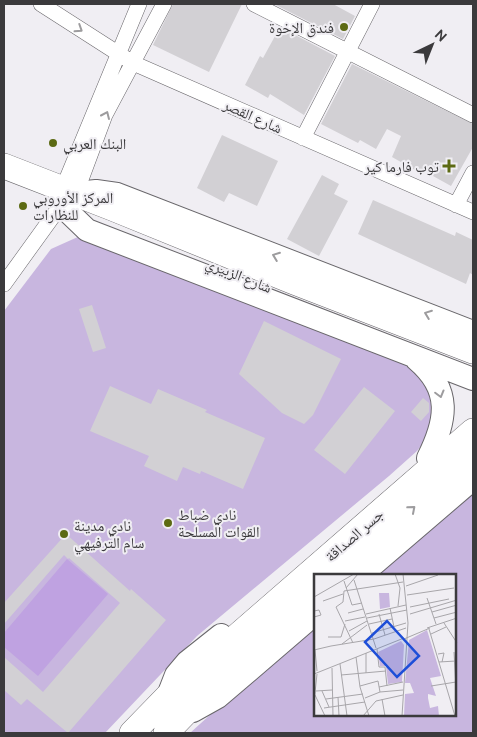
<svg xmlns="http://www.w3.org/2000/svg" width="477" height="737" font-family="Ubuntu,'Noto Naskh Arabic',sans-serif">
	<rect width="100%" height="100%" fill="#f0eef3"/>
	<!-- green -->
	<path fill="#c8b6df" d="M 80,236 L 423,372 L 435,390 L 434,429 L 417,451 L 389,476 L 197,636 L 105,733 L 4,733 L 4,311 L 51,249 Z
		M 473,488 L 473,733 L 190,733 L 316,619 L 316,716 L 456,716 L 456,576 L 366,576 Z"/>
	<!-- water -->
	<path fill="#bfa2e1" d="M 67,559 L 108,594 L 38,676 L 4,647 L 4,633 Z"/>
	<!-- building -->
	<path fill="#d2d0d4" d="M 173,4 L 242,4 L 209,72 L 153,45 Z
		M 274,4 L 333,4 L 355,16 L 343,39 Z
		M 280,27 L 335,56 L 304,115 L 270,94 L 268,98 L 245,85 L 260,56 L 263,58 Z
		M 352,64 L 473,124 L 473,147 L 451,186 L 424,171 L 422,174 L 392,157 L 401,136 L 387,129 L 376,149 L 360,140 L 358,143 L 321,124 Z
		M 222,135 L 278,161 L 257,206 L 229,193 L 224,202 L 197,188 Z
		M 322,175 L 339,184 L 334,194 L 348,201 L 319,256 L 287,239 Z
		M 373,200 L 455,236 L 456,232 L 473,240 L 473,275 L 470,273 L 466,284 L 358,234 Z
		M 92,305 L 106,348 L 93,352 L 79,309 Z
		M 264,321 L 341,359 L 313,415 L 304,424 L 282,413 L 239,374 Z
		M 110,386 L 151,404 L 158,389 L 207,410 L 205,412 L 265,438 L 243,489 L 201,471 L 200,474 L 183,467 L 177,481 L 144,466 L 149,456 L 90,431 Z
		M 364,387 L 395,411 L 345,474 L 314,450 Z
		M 423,398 L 429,403 L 429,412 L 421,421 L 411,412 Z
		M 66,534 L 130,591 L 131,589 L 166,620 L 68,733 L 27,699 L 21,705 L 4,690 L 4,657 L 43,692 L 120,603 L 69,558 L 68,559 L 64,555 L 4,624 L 4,603 Z"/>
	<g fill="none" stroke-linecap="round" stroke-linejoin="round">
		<defs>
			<path id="minor" d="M 41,4 L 133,63 L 473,212
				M 254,4 L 473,115
				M 303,138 L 372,4
				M 63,188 L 139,4
				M 76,193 L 105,115 L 164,4
				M 456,205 L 473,173
				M 4,284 L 61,205"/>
			<path id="secondary" d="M 76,193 L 96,191 L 117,194 L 473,332
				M 61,205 L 87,230 L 473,379
				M 417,360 C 452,390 447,420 428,458
				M 360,576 L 473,479
				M 169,693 L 176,675 L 187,662 L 221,635
				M 193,711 L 218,697 L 316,613"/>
			<path id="primary" d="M 4,166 L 112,208 L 294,282 L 473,351
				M 336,576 L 473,456
				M 132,733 L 167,697 L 473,431
				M 166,733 L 224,673 L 316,593"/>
		</defs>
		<!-- minor casing -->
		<use href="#minor" stroke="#69676b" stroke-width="16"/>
		<!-- secondary casing -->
		<use href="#secondary" stroke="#69676b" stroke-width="24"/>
		<!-- primary casing -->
		<use href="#primary" stroke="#69676b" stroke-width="26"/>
		<!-- minor -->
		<use href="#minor" stroke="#fff" stroke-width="15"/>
		<!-- secondary -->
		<use href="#secondary" stroke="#fff" stroke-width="22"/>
		<!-- primary -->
		<use href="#primary" stroke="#fff" stroke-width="25"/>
	</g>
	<!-- one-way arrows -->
	<defs><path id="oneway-chevron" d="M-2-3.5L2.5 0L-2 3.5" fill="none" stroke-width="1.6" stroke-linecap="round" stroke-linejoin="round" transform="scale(1.25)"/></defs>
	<g stroke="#9d9c9e">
		<use href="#oneway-chevron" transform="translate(79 29) rotate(33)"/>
		<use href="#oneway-chevron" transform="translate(106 115) rotate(-66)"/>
		<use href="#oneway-chevron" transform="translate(276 256) rotate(-159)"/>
		<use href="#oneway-chevron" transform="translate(428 314) rotate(-159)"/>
		<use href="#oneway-chevron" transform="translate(440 394) rotate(75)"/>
		<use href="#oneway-chevron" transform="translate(412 509) rotate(-41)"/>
	</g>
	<!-- markers -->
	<g fill="#5c6a13" stroke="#f0eef3" stroke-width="2">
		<circle cx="344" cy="27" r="5"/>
		<circle cx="53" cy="143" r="5"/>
		<path d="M446.5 158.5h5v5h5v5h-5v5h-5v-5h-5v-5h5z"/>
		<circle cx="23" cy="206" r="5"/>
		<circle cx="168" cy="523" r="5"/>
		<circle cx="64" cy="534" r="5"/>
	</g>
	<g text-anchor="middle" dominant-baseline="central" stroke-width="4" stroke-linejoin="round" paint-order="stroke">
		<!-- poi labels -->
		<g font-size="15" fill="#3b3a3c" stroke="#f0eef3" text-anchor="start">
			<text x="334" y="27" text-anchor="end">فندق الإخوة</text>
			<text x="63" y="143">البنك العربي</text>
			<text x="439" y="166" text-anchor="end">توب فارما كير</text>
			<text x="33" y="197">المركز الأوروبي<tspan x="33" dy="17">للنظارات</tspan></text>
			<text x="178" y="514">نادي ضباط<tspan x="178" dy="17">القوات المسلحة</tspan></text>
			<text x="74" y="525">نادي مدينة<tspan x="74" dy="17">سام الترفيهي</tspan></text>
		</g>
		<!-- street labels -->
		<g font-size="15" fill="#3b3a3c" stroke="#f0eef3">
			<text transform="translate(253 116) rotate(24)">شارع القصر</text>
			<text transform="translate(239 275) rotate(22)">شارع الزبيري</text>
			<text transform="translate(354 535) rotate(-41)">جسر الصداقة</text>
		</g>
	</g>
	<!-- overview -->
	<g transform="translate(314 574)">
		<rect width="142" height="142" fill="#f0eef3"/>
		<path d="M 65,19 L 75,19 L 76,33 L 66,35 ZM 113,56 L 127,102 L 116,104 L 122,122 L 114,120 L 114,124 L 116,134 L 124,132 L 125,142 L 90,142 L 91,120 L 100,119 L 96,109 L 91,109 L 95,66 ZM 87,67 L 90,71 L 88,108 L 74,110 L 72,92 L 66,92 L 64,78 Z" fill="#c8b6df"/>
		<path fill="none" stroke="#a8a6aa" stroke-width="1" d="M 81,0 L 86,14 L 84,32M 40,6 L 62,74M 30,7 L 38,31 L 48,29M 92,12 L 124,1M 32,14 L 44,0M 93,21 L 140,14M 0,23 L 40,0M 113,24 L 122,50M 9,27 L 29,20M 96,33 L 135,25M 76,34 L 80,53M 0,37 L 5,36 L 7,41 L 0,43M 118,38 L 143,31M 34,39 L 49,35M 52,40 L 92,31M 65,40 L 71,61M 96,40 L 143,26M 53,44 L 93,36M 120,44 L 143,38M 31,47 L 51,43M 130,49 L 143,69M 55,50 L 78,45M 113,54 L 143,44M 115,55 L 141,142M 35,57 L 53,47M 58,59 L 92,49M 117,60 L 132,53M 14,63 L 27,63 L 31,50M 90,65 L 116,54M 39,69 L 22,33 L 29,28 L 30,17 L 89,8M 28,70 L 53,51M 17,72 L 60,65 L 92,54M 63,75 L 65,93 L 71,93 L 73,112M 0,76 L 17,72M 1,76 L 3,97M 140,78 L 142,113M 124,80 L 130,79 L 128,88M 42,83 L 46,113 L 55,142M 125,88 L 142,87M 26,90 L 33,142M 18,94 L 19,142M 52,99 L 52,79M 0,100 L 90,64M 27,101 L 72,97M 46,112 L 64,107 L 66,118M 117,112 L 142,108M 65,113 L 89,108M 2,117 L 18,116M 8,117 L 15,133M 1,121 L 11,142M 24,123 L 25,142M 51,124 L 66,118 L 89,116M 12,125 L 49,120M 68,125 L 71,142M 0,128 L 3,100M 10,134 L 51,128M 49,142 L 62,127 L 89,121M 88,142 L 94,49 L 89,0"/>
		<path fill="#1d4ed8" fill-opacity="0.15" stroke="#1d4ed8" stroke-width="2.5" d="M 73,47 L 105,82 L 83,103 L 51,68 Z"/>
		<rect width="142" height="142" fill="none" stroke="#3b3a3c" stroke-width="2.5"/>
	</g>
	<!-- border -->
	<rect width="477" height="737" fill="none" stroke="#3b3a3c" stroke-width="10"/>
	<!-- north arrow -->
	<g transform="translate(432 45) rotate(43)" stroke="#f0eef3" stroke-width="4" paint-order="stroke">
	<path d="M0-4L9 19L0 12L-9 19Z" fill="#3b3a3c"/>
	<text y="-8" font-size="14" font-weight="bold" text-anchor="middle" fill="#3b3a3c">N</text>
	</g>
</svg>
